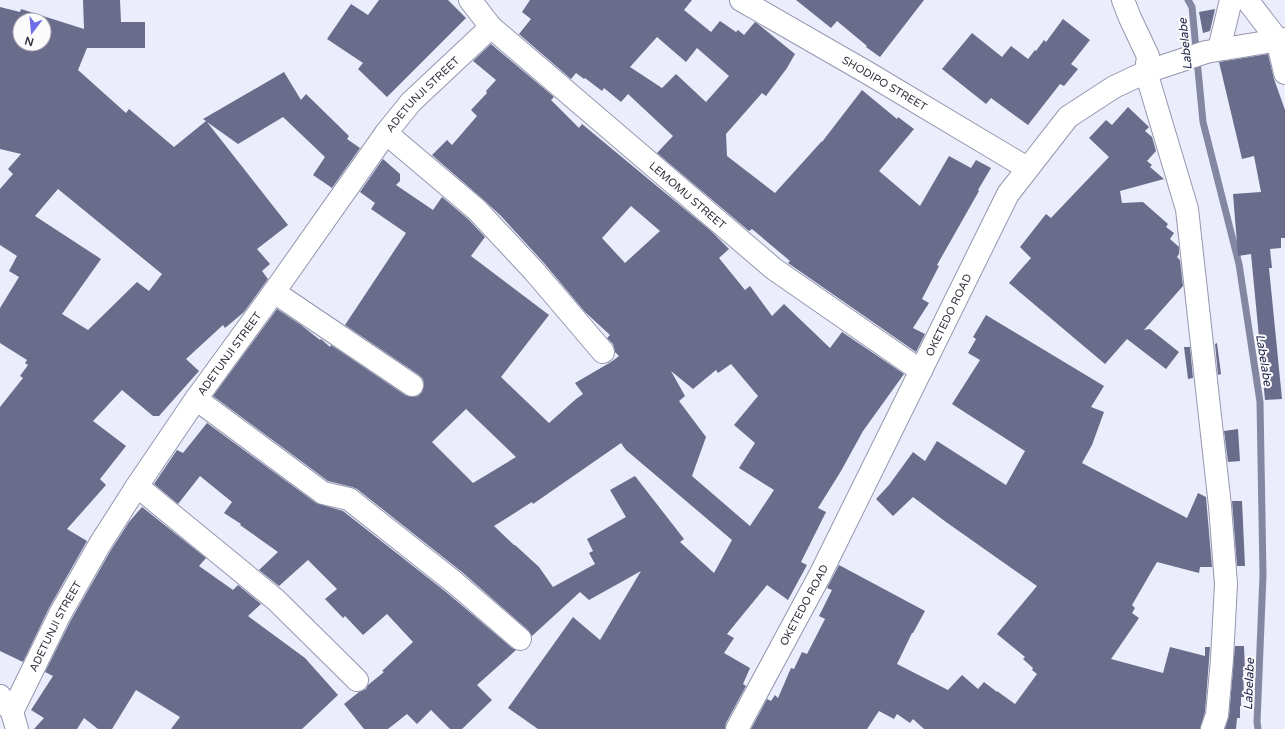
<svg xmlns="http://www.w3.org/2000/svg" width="1285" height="729" font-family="'Varela Round',sans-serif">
	<rect width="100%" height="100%" fill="#ebedfc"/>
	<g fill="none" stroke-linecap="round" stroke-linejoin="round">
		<!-- stream -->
		<path stroke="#8487a1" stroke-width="7" d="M 1188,0 L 1192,7 L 1203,122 L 1239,264 L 1260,402 L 1263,575 L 1257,722 L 1258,729"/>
	</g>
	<!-- building -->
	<path fill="#696c8a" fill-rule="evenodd" d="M 83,0 L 120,0 L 121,22 L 145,22 L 145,48 L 87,48 L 78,70 L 126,113 L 129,109 L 174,147 L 206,121 L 203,119 L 284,72 L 301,100 L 306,94 L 349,136 L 347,139 L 360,148 L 332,188 L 313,175 L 325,157 L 283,117 L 238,144 L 207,122 L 288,225 L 257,249 L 270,264 L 262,271 L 268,279 L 244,312 L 225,328 L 223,325 L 186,359 L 199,371 L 159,416 L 153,416 L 122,390 L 93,421 L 126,446 L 100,479 L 106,485 L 67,529 L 87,541 L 49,608 L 23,662 L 0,651 L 0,407 L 23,378 L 20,376 L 28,365 L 25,363 L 27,360 L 0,343 L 0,308 L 19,277 L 9,271 L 17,256 L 0,245 L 0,189 L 13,174 L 8,169 L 21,154 L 0,149 L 0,7 L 20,12 L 21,9 L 84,29 ZM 20,20 L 44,20 L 44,44 L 20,44 ZM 58,189 L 162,274 L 149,291 L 137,282 L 88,330 L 62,314 L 101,259 L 35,216 Z
		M 379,0 L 448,0 L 466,18 L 387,97 L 358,69 L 363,63 L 327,39 L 351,4 L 368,15 Z
		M 530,0 L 692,0 L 684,10 L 711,32 L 720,21 L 736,32 L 738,30 L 744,35 L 755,22 L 758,24 L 795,54 L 787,68 L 766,96 L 762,93 L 726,134 L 727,156 L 775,193 L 822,141 L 822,142 L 862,90 L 897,119 L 898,117 L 914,129 L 879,171 L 920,206 L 949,156 L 971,168 L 976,160 L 991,168 L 978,190 L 979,191 L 937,265 L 939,266 L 922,299 L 929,303 L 913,328 L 925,334 L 916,352 L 788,263 L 790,261 L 752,229 L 749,231 L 657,153 L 673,136 L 628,94 L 621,102 L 604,88 L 602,91 L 585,78 L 584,79 L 576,73 L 571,79 L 519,34 L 531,19 L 522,12 ZM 657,37 L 686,62 L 697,48 L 729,76 L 706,102 L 676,74 L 662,88 L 630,67 Z
		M 796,0 L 924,0 L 880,57 L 866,47 L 867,46 L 837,21 L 831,28 Z
		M 1215,9 L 1210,31 L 1203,33 L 1199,12 Z
		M 1063,19 L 1090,40 L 1071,64 L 1078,69 L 1064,86 L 1060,84 L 1028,125 L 991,98 L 986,104 L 942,69 L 972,33 L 1002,57 L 1011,46 L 1028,59 L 1035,50 L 1036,51 L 1044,40 L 1046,42 Z
		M 491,44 L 554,97 L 551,100 L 579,128 L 582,124 L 711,231 L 729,249 L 719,258 L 745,290 L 750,286 L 772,316 L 784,304 L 830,348 L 842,332 L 904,374 L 863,431 L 841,471 L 818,508 L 826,512 L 801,562 L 807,565 L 788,600 L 767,585 L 727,634 L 734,638 L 724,653 L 750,668 L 743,684 L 746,686 L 726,723 L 725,729 L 538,729 L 508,708 L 573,617 L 600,640 L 641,571 L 589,600 L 580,592 L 532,636 L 528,630 L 462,572 L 357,489 L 352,487 L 328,481 L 213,396 L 277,309 L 301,325 L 320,340 L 321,339 L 330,347 L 331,345 L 405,395 L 412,397 L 418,396 L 422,392 L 424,385 L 423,379 L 419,375 L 345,325 L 406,233 L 371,209 L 375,203 L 360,192 L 383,159 L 400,174 L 400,181 L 396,185 L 433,210 L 442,197 L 468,219 L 485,237 L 471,256 L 549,315 L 501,377 L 549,423 L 576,399 L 583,394 L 575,383 L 611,362 L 619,356 L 615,352 L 613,344 L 607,338 L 610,335 L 585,312 L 544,263 L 501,216 L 485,201 L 432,155 L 447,140 L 452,145 L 477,116 L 471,110 L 487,93 L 486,91 L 496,80 L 473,61 ZM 631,206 L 660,231 L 625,263 L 602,238 ZM 731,364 L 758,396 L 734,425 L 755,443 L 739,468 L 774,490 L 750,526 L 692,476 L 706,437 L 679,401 L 685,396 L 671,371 L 693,389 L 716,370 L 718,373 ZM 466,409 L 516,457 L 473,483 L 432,442 ZM 621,443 L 626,450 L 732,540 L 714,573 L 680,542 L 684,539 L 635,476 L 610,490 L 626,517 L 587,539 L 593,551 L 589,553 L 595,564 L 553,587 L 539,567 L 515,545 L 514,545 L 494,526 L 532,502 L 533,504 Z
		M 1268,54 L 1274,79 L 1285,110 L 1285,238 L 1281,238 L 1281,248 L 1270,249 L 1272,268 L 1269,268 L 1282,399 L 1265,400 L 1251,254 L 1238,256 L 1233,194 L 1261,192 L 1254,156 L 1242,159 L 1219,62 Z
		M 1128,107 L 1149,127 L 1145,131 L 1152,137 L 1156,151 L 1147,161 L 1152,165 L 1150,167 L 1164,179 L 1120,191 L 1122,203 L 1143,202 L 1168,224 L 1166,227 L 1174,233 L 1170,239 L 1179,247 L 1179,254 L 1177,257 L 1180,260 L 1183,286 L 1144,330 L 1150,329 L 1179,352 L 1166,369 L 1127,339 L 1105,364 L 1009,283 L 1031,258 L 1020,247 L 1046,214 L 1051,218 L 1109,157 L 1089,138 L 1106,120 L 1112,125 Z
		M 986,315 L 1104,386 L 1091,407 L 1104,412 L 1092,445 L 1082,463 L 1187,518 L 1198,493 L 1206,497 L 1212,567 L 1200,567 L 1199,573 L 1157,562 L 1132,605 L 1135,608 L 1132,613 L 1139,618 L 1111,659 L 1163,673 L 1170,647 L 1205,656 L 1205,647 L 1210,647 L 1205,712 L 1200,729 L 924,729 L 913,719 L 910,723 L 897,714 L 894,719 L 879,711 L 867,729 L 751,729 L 767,699 L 771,701 L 775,695 L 778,698 L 791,668 L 794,669 L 802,652 L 807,654 L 825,619 L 819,616 L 832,590 L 827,588 L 839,565 L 925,611 L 913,633 L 912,633 L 897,664 L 948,690 L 962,675 L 978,689 L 984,682 L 997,692 L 997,691 L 1015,704 L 1037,674 L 1032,670 L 1033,668 L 1023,659 L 1025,657 L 997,634 L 1037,586 L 946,522 L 913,497 L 893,516 L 876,499 L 889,485 L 913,452 L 925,461 L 937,441 L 1006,485 L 1025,451 L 952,404 L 980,360 L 968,353 L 976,339 L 973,337 Z
		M 1217,343 L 1221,374 L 1218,375 L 1215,344 Z
		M 1184,347 L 1190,347 L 1193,378 L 1188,379 Z
		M 207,423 L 316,503 L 343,511 L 446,592 L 512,648 L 516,650 L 477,685 L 492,700 L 462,729 L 450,729 L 431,710 L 417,724 L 407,714 L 388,729 L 364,729 L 344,704 L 359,692 L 366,689 L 368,685 L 384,672 L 382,671 L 413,642 L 387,614 L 363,635 L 345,616 L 343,618 L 325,599 L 337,589 L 308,560 L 279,586 L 259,570 L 278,552 L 240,525 L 241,524 L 224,513 L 232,502 L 200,476 L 178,504 L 154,484 L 177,450 L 183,453 Z
		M 1238,429 L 1240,461 L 1228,462 L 1224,431 Z
		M 1232,501 L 1242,501 L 1245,566 L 1237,566 Z
		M 142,507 L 206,558 L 199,566 L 233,590 L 238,585 L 261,604 L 248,616 L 305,658 L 338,695 L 302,729 L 171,729 L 180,717 L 136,690 L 112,729 L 98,729 L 84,718 L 77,729 L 34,729 L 44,718 L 31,710 L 53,676 L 45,672 L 71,620 L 111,550 L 129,522 Z
		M 1235,646 L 1244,646 L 1245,671 L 1243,671 L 1244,697 L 1241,697 L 1241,706 L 1240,706 L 1240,718 L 1237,718 L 1236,729 L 1225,729 L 1229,716 Z"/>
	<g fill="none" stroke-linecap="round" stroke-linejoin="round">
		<defs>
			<g id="minor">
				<path id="s1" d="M 470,0 L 491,27 L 774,269 L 921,371"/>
				<path id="s2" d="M 741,0 L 868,73 L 1027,168"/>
				<path d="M 1123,0 L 1130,18 L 1148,56 L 1146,72 L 1187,209 L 1220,506 L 1226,584 L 1222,659 L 1217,715 L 1212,729"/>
				<path d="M 1247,0 L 1277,39 L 1285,73"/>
				<path d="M 1219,49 L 1231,0"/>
				<path d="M 386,133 L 477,210 L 534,271 L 603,352"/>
				<path d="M 274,292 L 412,385"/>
				<path d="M 196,399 L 323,493 L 349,499 L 454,582 L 520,639"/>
				<path d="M 137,486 L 276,600 L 357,680"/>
				<path d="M 0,696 L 12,712 L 17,729"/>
				<path id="s3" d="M 12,712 L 60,614 L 100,544 L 137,486 L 196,399 L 274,292 L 386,133 L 411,102 L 491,27"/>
				<path id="s4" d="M 737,729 L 820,575 L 1008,194 L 1068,117 L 1114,87 L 1146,72 L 1206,52 L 1285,39"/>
			</g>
		</defs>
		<!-- minor casing -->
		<use href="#minor" stroke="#9497ae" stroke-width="24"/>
		<!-- minor -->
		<use href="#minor" stroke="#fff" stroke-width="22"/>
	</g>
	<g text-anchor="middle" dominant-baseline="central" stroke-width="4" stroke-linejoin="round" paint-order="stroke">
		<!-- street labels -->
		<g font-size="11" fill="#31323c" stroke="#fbfbfb">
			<text stroke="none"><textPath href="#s2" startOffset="166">SHODIPO STREET</textPath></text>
			<text stroke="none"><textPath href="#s3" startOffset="744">ADETUNJI STREET</textPath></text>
			<text stroke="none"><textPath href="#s1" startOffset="293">LEMOMU STREET</textPath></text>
			<text stroke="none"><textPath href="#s4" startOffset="465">OKETEDO ROAD</textPath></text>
			<text stroke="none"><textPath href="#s3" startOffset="420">ADETUNJI STREET</textPath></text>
			<text stroke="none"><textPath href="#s4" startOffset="141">OKETEDO ROAD</textPath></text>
			<text stroke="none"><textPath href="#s3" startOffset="96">ADETUNJI STREET</textPath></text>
		</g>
		<!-- water labels -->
		<g font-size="12" font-style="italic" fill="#272752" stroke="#fbfbfb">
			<text transform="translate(1185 44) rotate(-96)">Labelabe</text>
			<text transform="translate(1264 360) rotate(81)">Labelabe</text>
			<text transform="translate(1249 684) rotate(-88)">Labelabe</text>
		</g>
	</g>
	<!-- north arrow -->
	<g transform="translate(32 32) rotate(196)"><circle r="19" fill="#fbfbfb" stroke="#aaabaf"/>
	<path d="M0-3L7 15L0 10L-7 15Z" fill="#6f6ce7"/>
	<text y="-6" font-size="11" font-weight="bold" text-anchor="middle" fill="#31323c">N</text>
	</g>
</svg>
